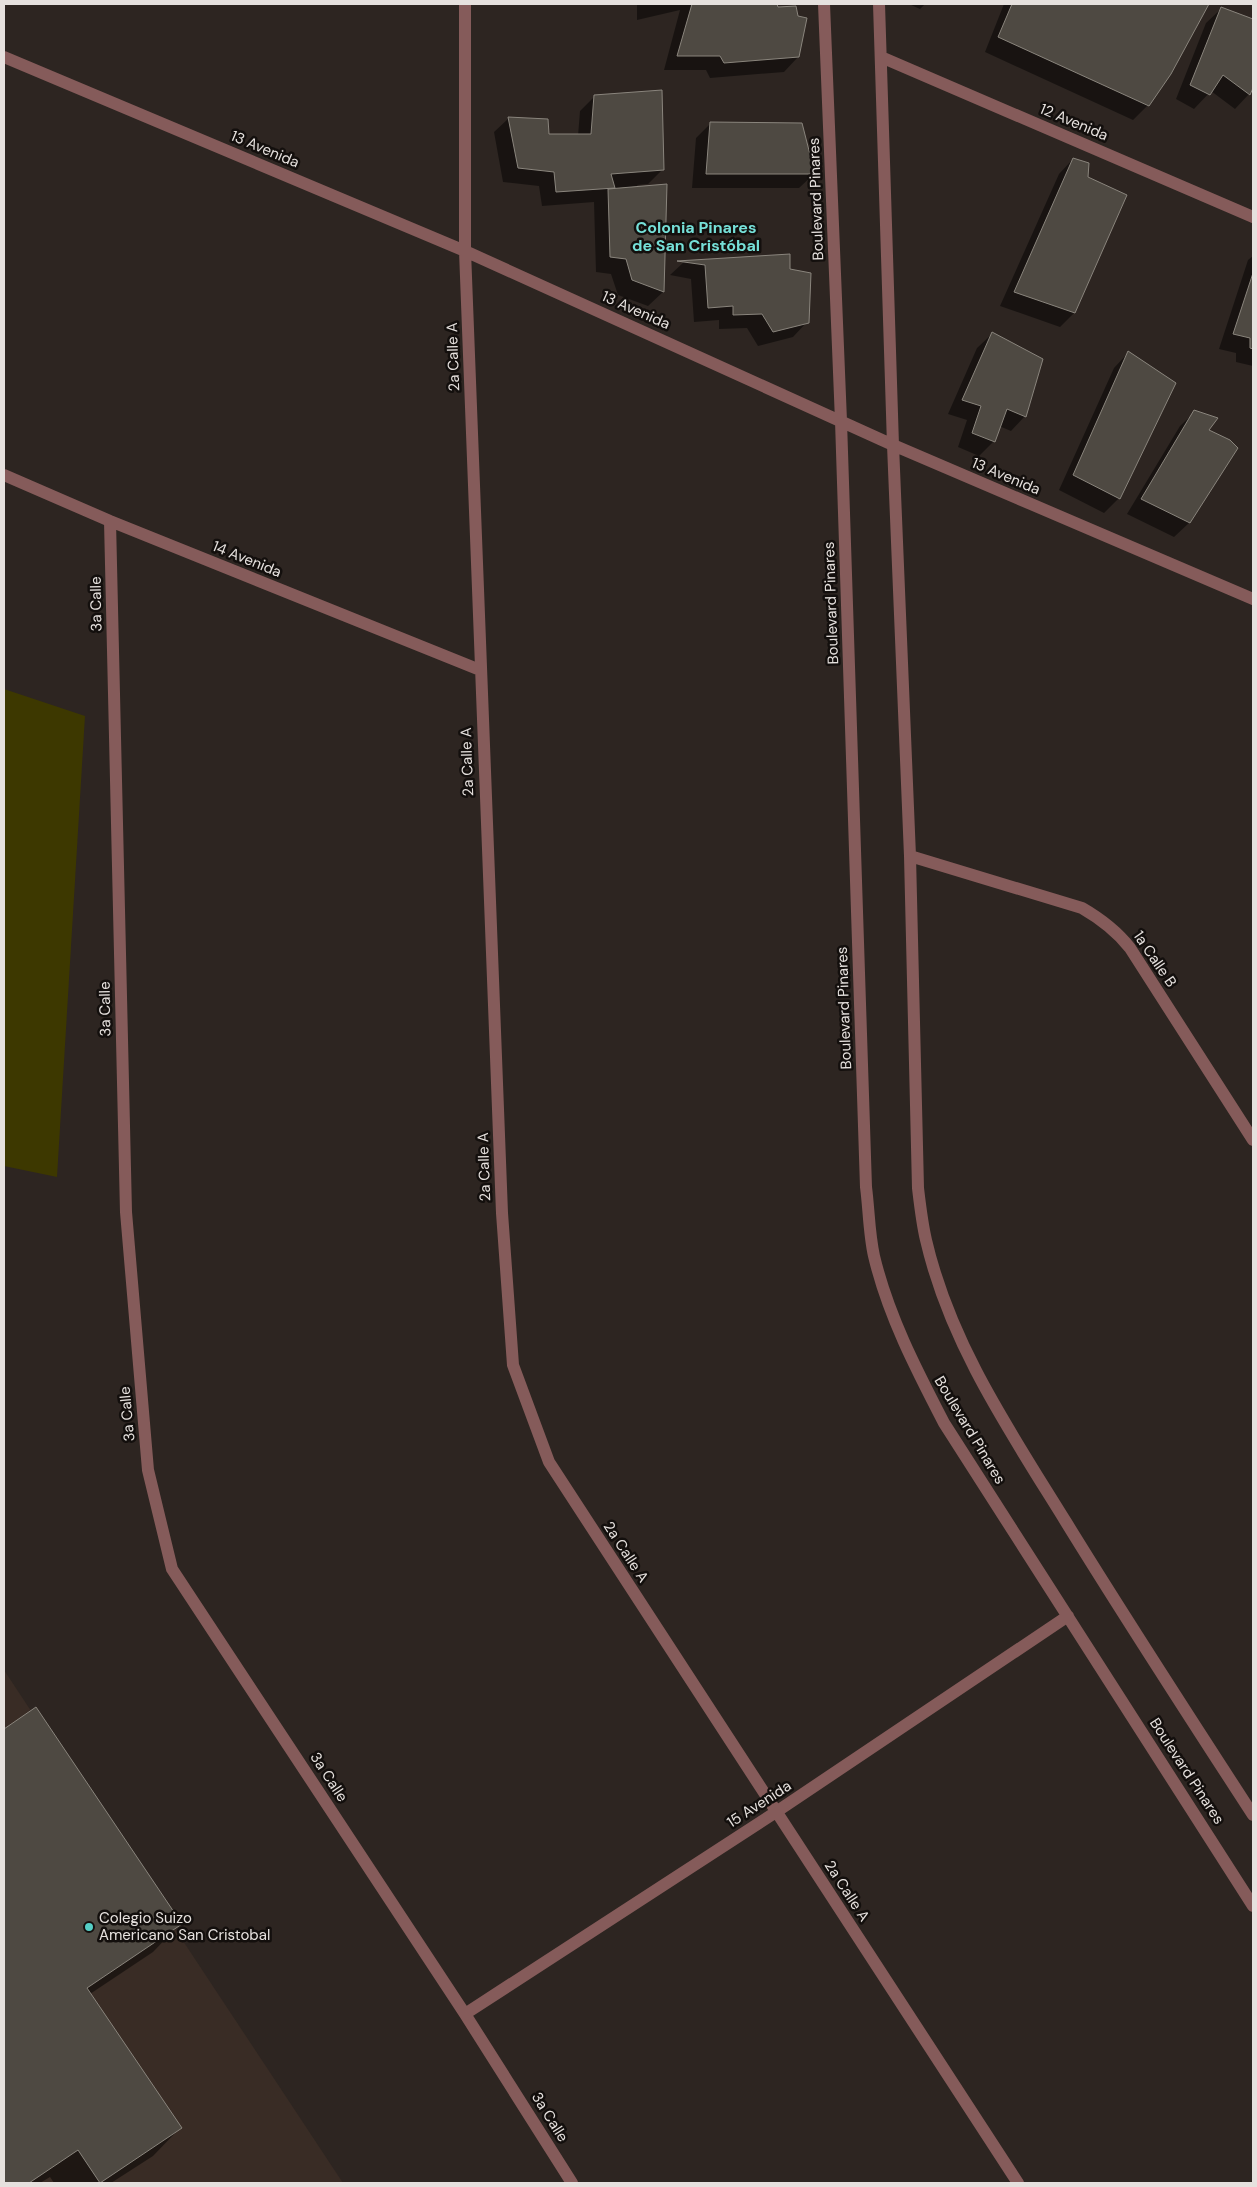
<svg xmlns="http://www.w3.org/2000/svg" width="1257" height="2187" font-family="'DM Sans',sans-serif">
	<rect width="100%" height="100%" fill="#2d2521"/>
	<!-- built -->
	<path fill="#392c25" d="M 4,1670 L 343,2183 L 4,2183 Z"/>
	<!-- green -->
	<path fill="#3d3800" d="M 4,689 L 85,716 L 57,1177 L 4,1166 Z"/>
	<!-- shadow -->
	<path fill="#0007" d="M 637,4 L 776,4 L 798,57 L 784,72 L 710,78 L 706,70 L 664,70 L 680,10 L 637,20 Z
		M 909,4 L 925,4 L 920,9 Z
		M 1004,4 L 1208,4 L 1170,73 L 1148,105 L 1133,120 L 985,52 Z
		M 1221,9 L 1253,20 L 1253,85 L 1249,94 L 1235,109 L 1211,91 L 1194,109 L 1176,99 L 1206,23 Z
		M 595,96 L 663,169 L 648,184 L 637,185 L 638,187 L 666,185 L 663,292 L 648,306 L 618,295 L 611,274 L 596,272 L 594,202 L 542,206 L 539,186 L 503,182 L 494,132 L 509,118 L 548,136 L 578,136 L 580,111 Z
		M 711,123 L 814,174 L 799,188 L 692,188 L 696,138 Z
		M 1073,159 L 1074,313 L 1060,327 L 1000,306 L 1059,174 Z
		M 1253,256 L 1253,366 L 1236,362 L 1236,353 L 1219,349 L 1248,260 Z
		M 684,262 L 788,270 L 807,322 L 793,337 L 758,346 L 747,328 L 719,329 L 719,320 L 694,322 L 691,279 L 670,275 Z
		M 992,334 L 1025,416 L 1011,431 L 999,426 L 994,441 L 979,456 L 958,447 L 967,420 L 948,414 L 977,348 Z
		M 1128,353 L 1119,498 L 1104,513 L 1059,490 L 1114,368 Z
		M 1195,412 L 1207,430 L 1237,448 L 1189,523 L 1174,537 L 1127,514 L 1180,426 Z
		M 36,1709 L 180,1924 L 153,1952 L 90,1994 L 180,2128 L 153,2156 L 111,2183 L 54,2183 L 50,2177 L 40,2183 L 4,2183 L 4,1731 Z"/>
	<!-- building -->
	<path fill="#4e4942" stroke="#8a857d" d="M 692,4 L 777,4 L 778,7 L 796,6 L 798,16 L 807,18 L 799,57 L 724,63 L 720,56 L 677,56 Z
		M 1012,4 L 1209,4 L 1171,74 L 1149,106 L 998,37 Z
		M 1221,7 L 1253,19 L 1253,88 L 1250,95 L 1223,75 L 1210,95 L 1190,85 Z
		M 662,90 L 664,170 L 611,174 L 615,188 L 556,192 L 554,172 L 518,168 L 508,117 L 548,119 L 549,134 L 591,134 L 594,95 Z
		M 710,122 L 802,123 L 815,174 L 706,174 Z
		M 1073,158 L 1089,163 L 1088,177 L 1127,195 L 1075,313 L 1014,292 Z
		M 667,184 L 664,292 L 632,280 L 626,259 L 610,257 L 608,189 Z
		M 790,254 L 790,269 L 811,273 L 809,323 L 773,332 L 762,314 L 733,315 L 733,306 L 708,308 L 705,265 L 677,261 Z
		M 1253,273 L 1253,349 L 1250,348 L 1250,338 L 1233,334 Z
		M 992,332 L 1043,359 L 1026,417 L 1007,409 L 995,442 L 972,433 L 981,406 L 962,400 Z
		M 1128,351 L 1176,383 L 1120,499 L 1073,475 Z
		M 1194,410 L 1218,418 L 1209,430 L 1230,440 L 1238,448 L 1190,523 L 1141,499 Z
		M 36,1707 L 182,1924 L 87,1988 L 182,2128 L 100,2183 L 78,2150 L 29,2183 L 4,2183 L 4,1729 Z"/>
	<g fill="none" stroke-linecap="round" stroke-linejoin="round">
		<!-- minor -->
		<path stroke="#855b5a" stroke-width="12" d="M 465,4 L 465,251 L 502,1213 L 513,1365 L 549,1462 L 1018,2183
			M 824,4 L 841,421 L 866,1187 C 869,1210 869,1234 874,1256 C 888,1315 916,1369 944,1423 L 1253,1906
			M 879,4 L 893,445 L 910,856 L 918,1188 C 920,1205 922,1223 926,1240 C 950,1344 1011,1433 1066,1522 C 1127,1621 1190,1718 1253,1815
			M 4,57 L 465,251 L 893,445 L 1253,599
			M 881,57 L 1253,217
			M 4,475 L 110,521 L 480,670
			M 110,521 L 126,1212 L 148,1470 L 172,1569 L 465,2014 L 572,2183
			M 910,856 L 1082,908 C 1101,919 1116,930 1130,948 L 1253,1140
			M 465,2014 L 776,1812 L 1068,1616"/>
	</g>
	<!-- markers -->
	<circle fill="#55cec5" stroke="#130f0d" stroke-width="2" cx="89" cy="1927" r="5"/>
	<g text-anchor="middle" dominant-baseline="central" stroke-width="5" stroke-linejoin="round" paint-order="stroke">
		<!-- street labels -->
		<g font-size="15" fill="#e6e1de" stroke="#130f0d">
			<text transform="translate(1074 122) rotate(23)">12 Avenida</text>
			<text transform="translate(265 149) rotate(23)">13 Avenida</text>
			<text transform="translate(816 199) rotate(-92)">Boulevard Pinares</text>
			<text transform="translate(636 310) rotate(24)">13 Avenida</text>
			<text transform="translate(453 357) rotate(-92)">2a Calle A</text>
			<text transform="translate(1006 476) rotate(23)">13 Avenida</text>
			<text transform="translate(247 559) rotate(22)">14 Avenida</text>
			<text transform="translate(831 603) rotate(-92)">Boulevard Pinares</text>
			<text transform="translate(96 604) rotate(-91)">3a Calle</text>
			<text transform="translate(467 762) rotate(-92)">2a Calle A</text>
			<text transform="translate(1155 959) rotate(56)">1a Calle B</text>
			<text transform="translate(844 1008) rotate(-92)">Boulevard Pinares</text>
			<text transform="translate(105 1009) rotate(-91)">3a Calle</text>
			<text transform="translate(484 1167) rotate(-92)">2a Calle A</text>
			<text transform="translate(127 1414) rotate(-95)">3a Calle</text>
			<text transform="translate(970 1430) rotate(59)">Boulevard Pinares</text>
			<text transform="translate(626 1552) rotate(57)">2a Calle A</text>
			<text transform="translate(1187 1771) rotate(57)">Boulevard Pinares</text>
			<text transform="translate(329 1777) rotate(57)">3a Calle</text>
			<text transform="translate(759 1804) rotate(-33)">15 Avenida</text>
			<text transform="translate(847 1891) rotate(57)">2a Calle A</text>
			<text transform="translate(550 2117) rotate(58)">3a Calle</text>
		</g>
		<!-- poi labels -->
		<g font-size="15" fill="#e6e1de" stroke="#130f0d" text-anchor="start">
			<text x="99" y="1918">Colegio Suizo<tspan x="99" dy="17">Americano San Cristobal</tspan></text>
		</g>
		<!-- neighbourhood labels -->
		<g font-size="16" font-weight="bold" fill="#76e0d8" stroke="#130f0d">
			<text x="696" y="227">Colonia Pinares<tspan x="696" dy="18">de San Cristóbal</tspan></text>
		</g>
	</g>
	<!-- border -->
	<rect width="1257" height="2187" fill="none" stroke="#e6e1de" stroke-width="10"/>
</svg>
